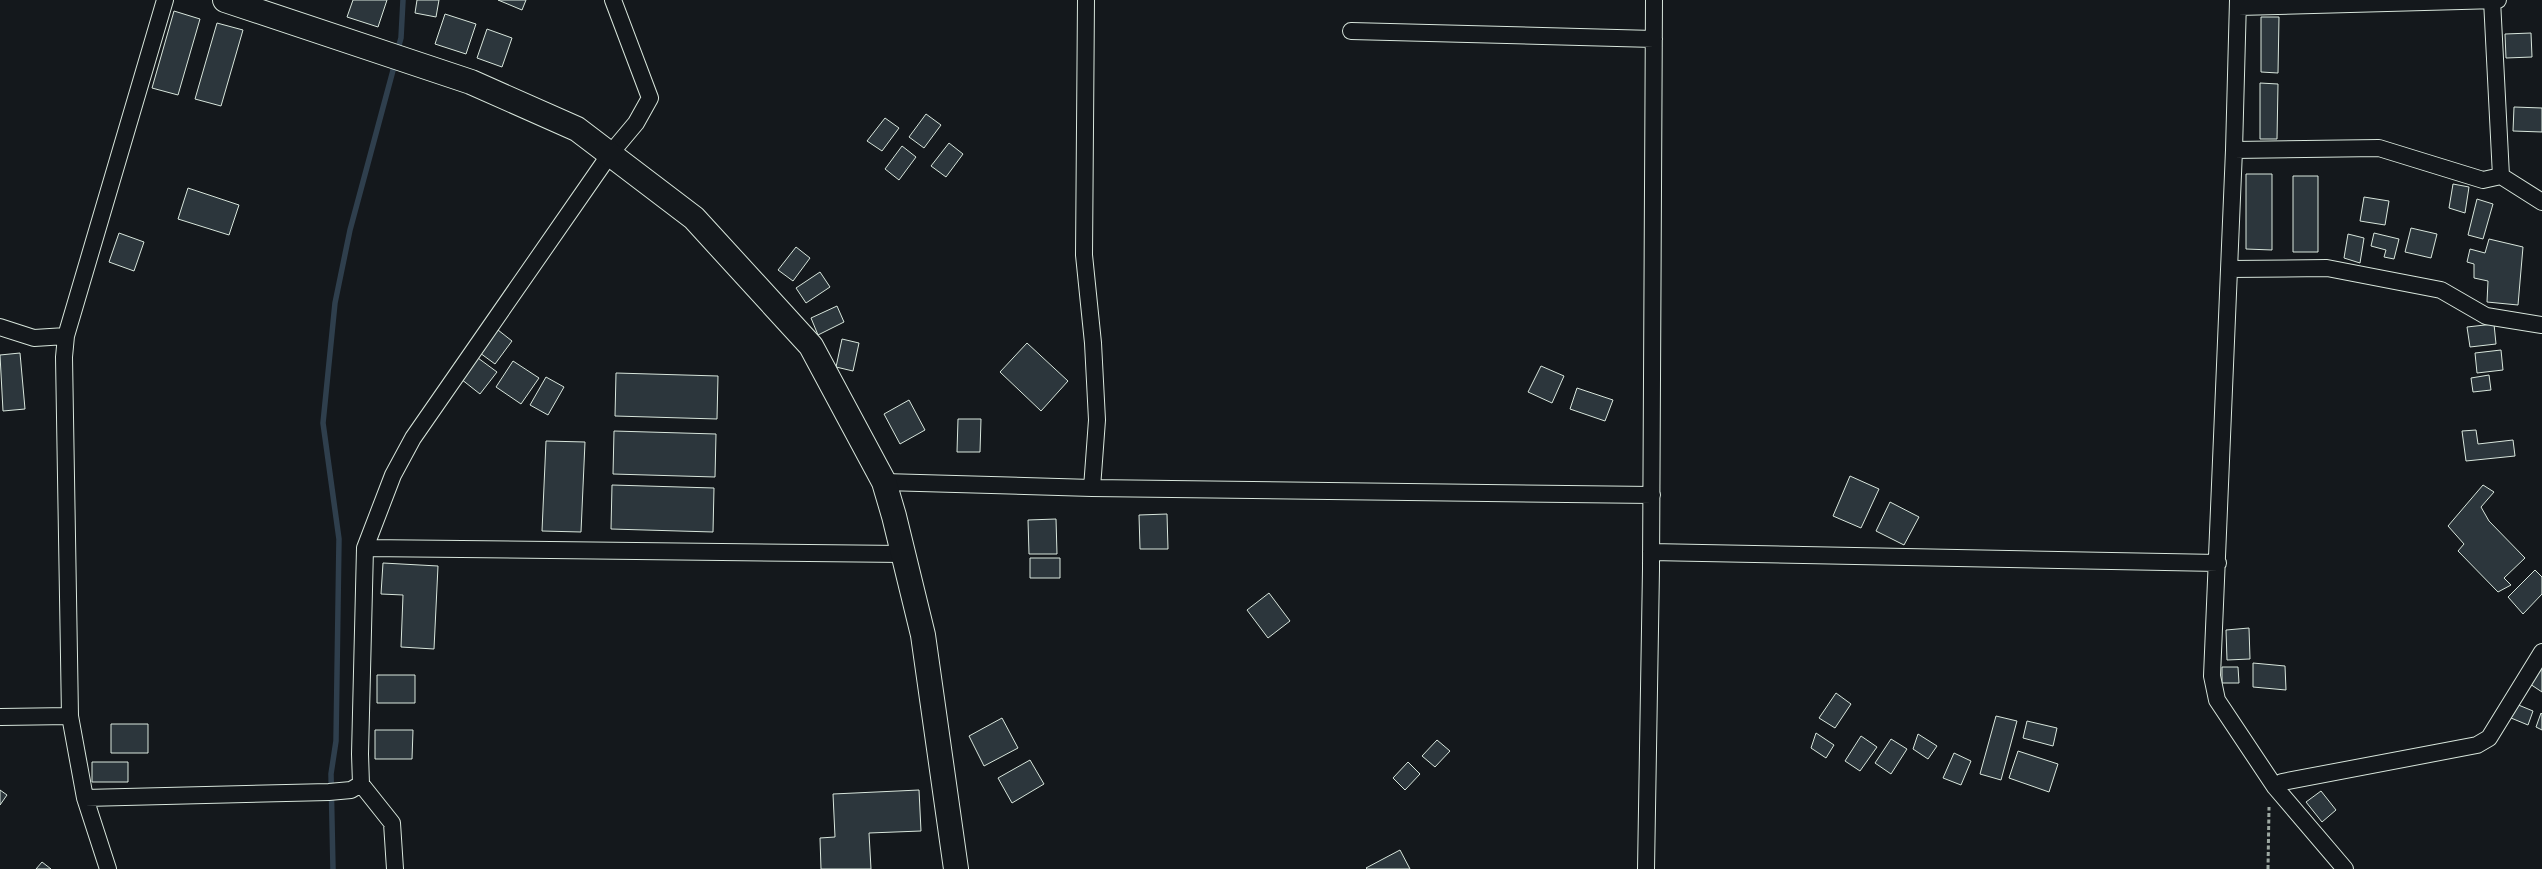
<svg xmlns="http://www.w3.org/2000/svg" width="2542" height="869" font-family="Mulish,sans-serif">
	<rect width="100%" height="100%" fill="#14181c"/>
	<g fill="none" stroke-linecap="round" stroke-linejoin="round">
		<!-- stream -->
		<path stroke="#2f3f4d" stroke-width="5.5" d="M 397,52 L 401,38 L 403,0
			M 333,869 L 331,774 L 336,741 L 339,539 L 323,423 L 335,303 L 350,230 L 395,63"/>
	</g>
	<!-- building -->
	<path fill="#2c363c" stroke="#d8e6dc" d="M 353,0 L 387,0 L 378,27 L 347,17 Z
		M 417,0 L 439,0 L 436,17 L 415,13 Z
		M 498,0 L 526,0 L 522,10 Z
		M 174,11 L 200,19 L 178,95 L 152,88 Z
		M 445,14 L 476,24 L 466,54 L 435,44 Z
		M 2261,17 L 2279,17 L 2278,73 L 2261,72 Z
		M 217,23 L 243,30 L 221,106 L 195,99 Z
		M 487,29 L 512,38 L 502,67 L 477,58 Z
		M 2531,33 L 2532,57 L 2506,58 L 2505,34 Z
		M 2260,83 L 2278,84 L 2277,139 L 2260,139 Z
		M 2514,107 L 2542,108 L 2542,132 L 2513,131 Z
		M 926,114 L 941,125 L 924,148 L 909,137 Z
		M 885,118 L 899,128 L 882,151 L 867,141 Z
		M 949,143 L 963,154 L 946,177 L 931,166 Z
		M 902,146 L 916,157 L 899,180 L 885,169 Z
		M 2246,174 L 2272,174 L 2272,250 L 2246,249 Z
		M 2293,176 L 2318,176 L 2318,252 L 2293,252 Z
		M 2453,184 L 2469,187 L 2465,213 L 2449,208 Z
		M 188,188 L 239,205 L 229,235 L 178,219 Z
		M 2364,197 L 2389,201 L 2385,225 L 2360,221 Z
		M 2477,199 L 2493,204 L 2483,239 L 2468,235 Z
		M 2411,228 L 2437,234 L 2431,258 L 2405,252 Z
		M 119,233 L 144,242 L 134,271 L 109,262 Z
		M 2374,233 L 2399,239 L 2394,259 L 2384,257 L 2386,250 L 2371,246 Z
		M 2348,234 L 2364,238 L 2360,263 L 2344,258 Z
		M 2489,239 L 2523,247 L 2518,305 L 2487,302 L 2488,281 L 2474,278 L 2474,264 L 2467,262 L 2470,249 L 2485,253 Z
		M 796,247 L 810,258 L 793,281 L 778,270 Z
		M 820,272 L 830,287 L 806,303 L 796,288 Z
		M 837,306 L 844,322 L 818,335 L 811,318 Z
		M 2494,324 L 2496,344 L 2470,347 L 2467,327 Z
		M 498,330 L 512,341 L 495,364 L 480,353 Z
		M 842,339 L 859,343 L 853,371 L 836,367 Z
		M 1027,343 L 1068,381 L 1041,411 L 1000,372 Z
		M 2501,350 L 2503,370 L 2477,373 L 2475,353 Z
		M 20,353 L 25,409 L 3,411 L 0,355 Z
		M 478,358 L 497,372 L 480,394 L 461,379 Z
		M 513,361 L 539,378 L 521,404 L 496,387 Z
		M 1541,366 L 1564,376 L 1552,403 L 1528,392 Z
		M 616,373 L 718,376 L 717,419 L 615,416 Z
		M 2489,375 L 2491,390 L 2473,392 L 2471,378 Z
		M 546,377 L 564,387 L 548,415 L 530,405 Z
		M 1577,388 L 1613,400 L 1605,421 L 1570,409 Z
		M 909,400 L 925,430 L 900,444 L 884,414 Z
		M 958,419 L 981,419 L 980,452 L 957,452 Z
		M 2476,430 L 2478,444 L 2513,440 L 2515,456 L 2466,461 L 2462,431 Z
		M 614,431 L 716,434 L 715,477 L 613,474 Z
		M 546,441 L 585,442 L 581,532 L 542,531 Z
		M 1850,476 L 1879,489 L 1861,528 L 1833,516 Z
		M 612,485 L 714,488 L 713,532 L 611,529 Z
		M 2483,485 L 2494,492 L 2481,507 L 2489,521 L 2525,558 L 2504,578 L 2511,585 L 2498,592 L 2458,551 L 2464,544 L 2448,526 Z
		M 1890,502 L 1919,517 L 1904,545 L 1876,531 Z
		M 1167,514 L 1168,549 L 1140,549 L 1139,515 Z
		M 1056,519 L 1057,554 L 1029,554 L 1028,520 Z
		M 1030,558 L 1060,558 L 1060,578 L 1030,578 Z
		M 383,563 L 438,566 L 434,649 L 401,647 L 403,595 L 381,594 Z
		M 2535,570 L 2542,577 L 2542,594 L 2523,614 L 2508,597 Z
		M 1269,593 L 1290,621 L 1268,638 L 1247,610 Z
		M 2249,628 L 2250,659 L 2227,660 L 2226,630 Z
		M 2253,663 L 2285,666 L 2286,690 L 2253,687 Z
		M 2542,666 L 2542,692 L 2530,684 Z
		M 2222,667 L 2238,667 L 2239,683 L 2222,683 Z
		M 377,675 L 415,675 L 415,703 L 377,703 Z
		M 1836,693 L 1851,704 L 1835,728 L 1819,718 Z
		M 2516,704 L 2533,711 L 2528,725 L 2511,718 Z
		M 2541,713 L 2542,714 L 2542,730 L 2536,727 Z
		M 1996,716 L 2017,721 L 2001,780 L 1980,774 Z
		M 1002,718 L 1018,748 L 984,766 L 969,736 Z
		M 2027,721 L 2057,728 L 2053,746 L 2023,738 Z
		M 111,724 L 148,724 L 148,753 L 111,753 Z
		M 375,730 L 413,730 L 412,759 L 375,759 Z
		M 1816,733 L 1834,745 L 1826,758 L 1811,748 Z
		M 1918,734 L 1937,746 L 1928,759 L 1913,749 Z
		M 1861,736 L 1877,747 L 1860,771 L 1845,761 Z
		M 1891,739 L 1907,749 L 1891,774 L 1875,763 Z
		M 1437,740 L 1450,751 L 1435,767 L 1422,756 Z
		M 2018,751 L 2058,764 L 2049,792 L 2009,778 Z
		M 1954,753 L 1971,761 L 1961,785 L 1943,778 Z
		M 1030,760 L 1044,784 L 1012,803 L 998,778 Z
		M 92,762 L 128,762 L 128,782 L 92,782 Z
		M 1408,762 L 1420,774 L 1405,790 L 1393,778 Z
		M 0,790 L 7,795 L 0,805 Z
		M 919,790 L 921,831 L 869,833 L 871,869 L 821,869 L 820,838 L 835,837 L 833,794 Z
		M 2321,791 L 2336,810 L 2322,822 L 2306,802 Z
		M 1400,850 L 1410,869 L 1367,869 L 1366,868 Z
		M 42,862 L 51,869 L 36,869 Z"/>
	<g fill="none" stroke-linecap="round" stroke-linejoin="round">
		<defs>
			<path id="street" d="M 1086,0 L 1084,255 L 1093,343 L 1097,420 L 1092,488
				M 2238,0 L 2234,150 L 2212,676 L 2217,700 L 2275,787 L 2345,869
				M 2492,0 L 2501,176 L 2542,202
				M 2238,7 L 2498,0
				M 1351,31 L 1654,39
				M 2234,150 L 2379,148 L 2483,180 L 2501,176
				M 2230,269 L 2327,268 L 2441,290 L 2486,316 L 2542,325
				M 0,327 L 34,338 L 66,336
				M 884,482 L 1092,488 L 1652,495
				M 365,548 L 903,554
				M 1651,552 L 2218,563
				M 0,717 L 70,716
				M 2275,787 L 2282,782 L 2477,745 L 2489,738 L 2542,652
				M 85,798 L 329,792 L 351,790 L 361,784
				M 108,869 L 85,798 L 70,716 L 64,357 L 66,336 L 165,0
				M 395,869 L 392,823 L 361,784 L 360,754 L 365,548 L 393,475 L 413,438 L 610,154 L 636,123 L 650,98 L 613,0
				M 1646,869 L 1651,569 L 1654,0"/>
			<path id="secondary" d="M 225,0 L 471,82 L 577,129 L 694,218 L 811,346 L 884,482 L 894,516 L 923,635 L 956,869"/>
		</defs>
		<!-- street casing -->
		<use href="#street" stroke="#d8e6dc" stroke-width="18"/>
		<!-- secondary casing -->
		<use href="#secondary" stroke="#d8e6dc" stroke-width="26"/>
		<!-- path -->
		<path stroke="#9da8a2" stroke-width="3" stroke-dasharray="4 2.5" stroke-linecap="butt" d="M 2268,869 L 2269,807"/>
		<!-- street -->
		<use href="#street" stroke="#14181c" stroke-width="16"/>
		<!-- secondary -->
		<use href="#secondary" stroke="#14181c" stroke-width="24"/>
	</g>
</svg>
